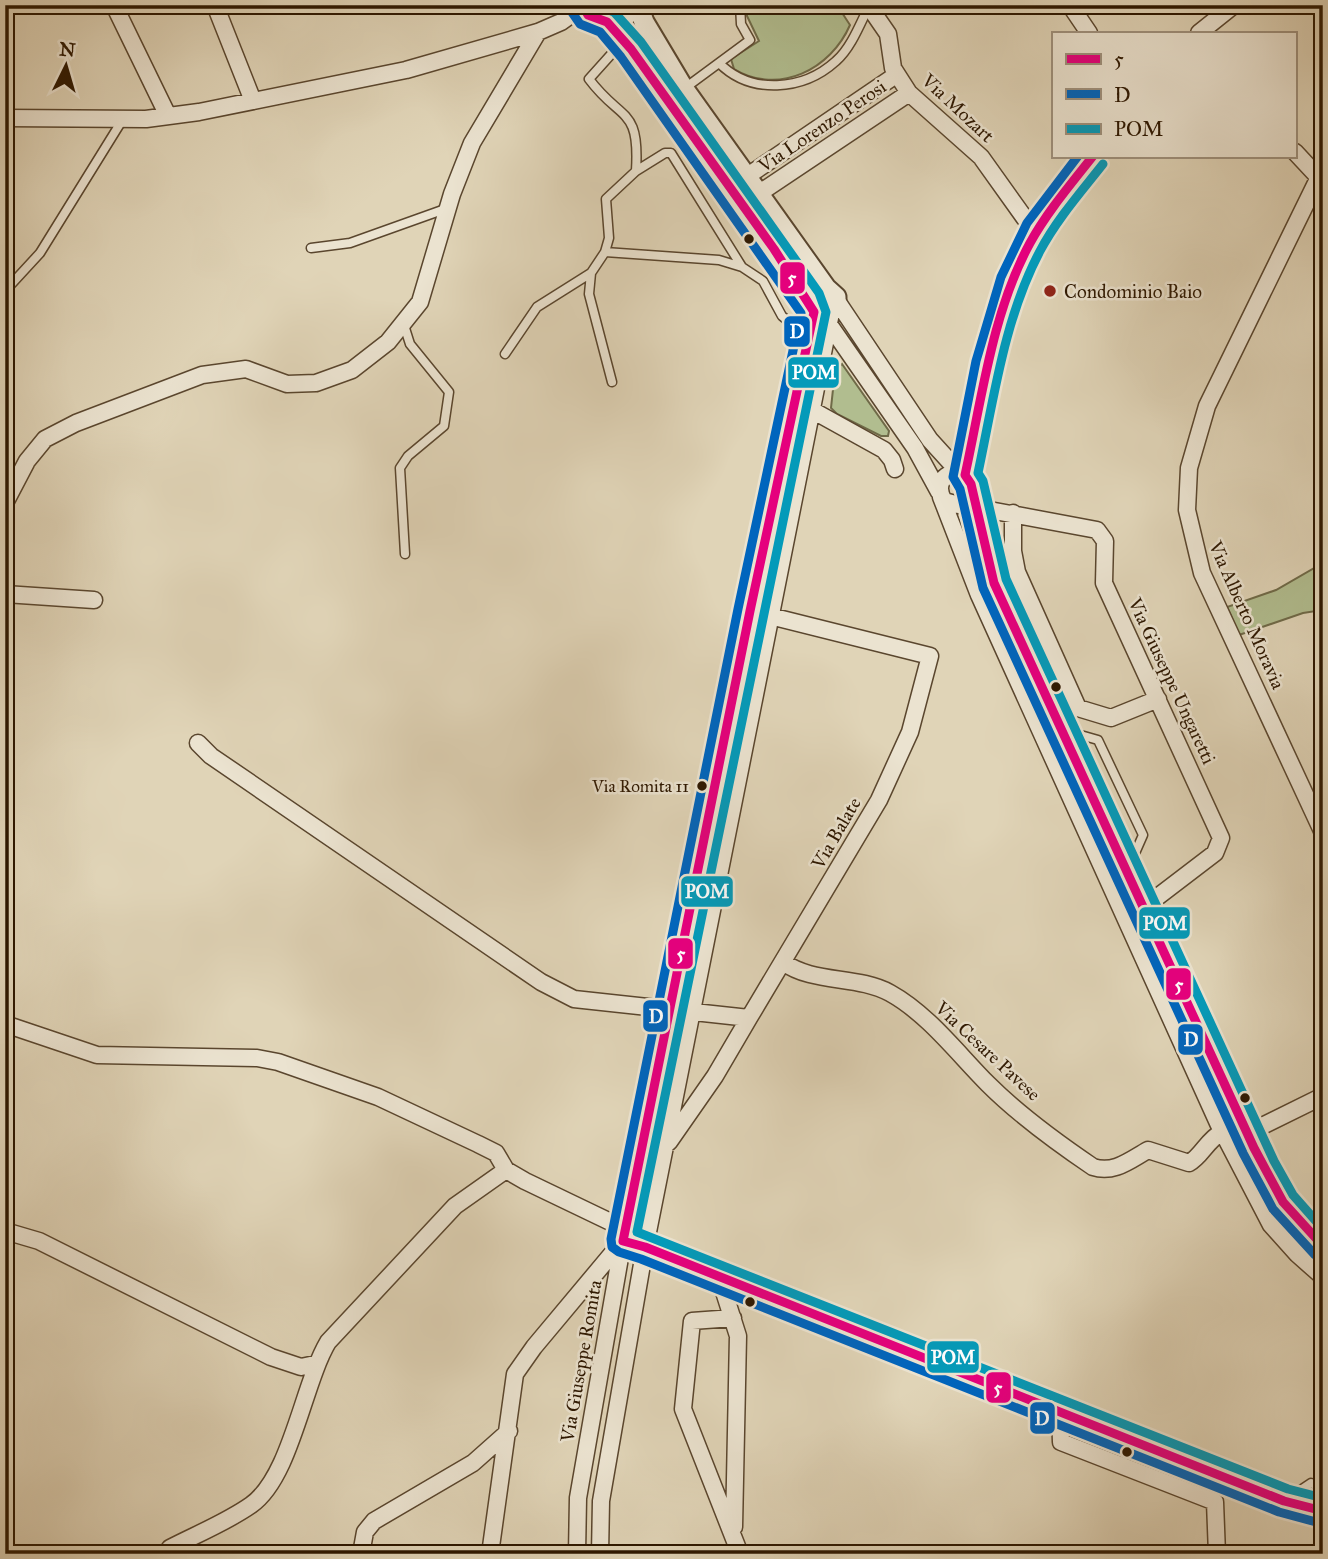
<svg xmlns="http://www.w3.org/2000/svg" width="1328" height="1559" font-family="'IM FELL Great Primer',serif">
	<rect width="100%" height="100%" fill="#e0d4b7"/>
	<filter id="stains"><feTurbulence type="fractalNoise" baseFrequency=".00286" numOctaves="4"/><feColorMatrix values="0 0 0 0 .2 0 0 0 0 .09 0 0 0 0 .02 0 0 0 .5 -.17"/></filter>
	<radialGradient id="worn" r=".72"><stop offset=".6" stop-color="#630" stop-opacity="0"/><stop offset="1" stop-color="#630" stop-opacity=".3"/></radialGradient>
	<!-- green -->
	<path fill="#b1bd8f" stroke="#6f6a48" stroke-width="2" d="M 747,5 L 837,5 L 850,25 C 831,69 779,96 734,69 L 731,59 L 759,41 L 747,16 Z
		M 842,364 L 889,431 L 888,436 L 881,436 L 837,414 L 831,408 L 835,371 Z
		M 1323,563 L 1323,610 L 1303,613 L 1239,635 L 1227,607 L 1276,590 Z"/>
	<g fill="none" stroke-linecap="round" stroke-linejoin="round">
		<defs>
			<path id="service" d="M 624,40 L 589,79 C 621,122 640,106 636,171
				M 719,63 C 751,95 803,91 836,61 C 851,48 860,24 869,6
				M 685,88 L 750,40 L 741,24 L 740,5
				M 311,248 L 350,243 L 448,208
				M 605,252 L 719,260 L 742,267 L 763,281 L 782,316 L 807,337
				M 5,291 L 40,253 L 123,119
				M 403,322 L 410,344 L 449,392 L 444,426 L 408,456 L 400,468 L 405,554
				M 505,354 L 537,307 L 591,273
				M 612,382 L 589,294 L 591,273 L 605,252 L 609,238 L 606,199 L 636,171 L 665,153 L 671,153 L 742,267
				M 1063,730 L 1098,740 L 1143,835 L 1128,869
				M 1287,1499 L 1311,1483 L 1323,1488
				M 152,1554 L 169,1548"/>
			<path id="minor" d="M 114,5 L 168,116
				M 215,5 L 253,101
				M 868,5 L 888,34 L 893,68 L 909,93 L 981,157 L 1036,234
				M 1070,5 L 1089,33
				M 1199,33 L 1234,5
				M 5,118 L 146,119 L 199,112 L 406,70 L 538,32 L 561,22 L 582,7
				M 1295,152 L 1323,182
				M 746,177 L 896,75
				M 1319,177 L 1207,406 L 1189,468 L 1187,510 L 1202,573 L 1323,833
				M 758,194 L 909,93
				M 837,301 L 930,440 L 960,473
				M 824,317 L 915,448 L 939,492
				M 810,409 L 884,450 L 892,460 L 895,469
				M 965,475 C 980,408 993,319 1023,257 C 1040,220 1068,188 1093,156
				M 972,489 L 968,499 L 959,505 L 944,501 C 935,486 942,472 960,473 L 971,484 L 994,583 L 1259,1157 L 1294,1217 L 1323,1246
				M 941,497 L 979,595 L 1218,1123 L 1271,1225 L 1297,1254 L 1323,1277
				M 5,503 L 27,461 L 45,439 L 76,423 L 202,375 L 246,369 L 287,384 L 316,383 L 352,370 L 388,342 L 420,302 L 452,194 L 472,143 L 538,32
				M 968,506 L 1097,530 L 1105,541 L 1104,583 L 1221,838 L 1215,853 L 1143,908
				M 1013,513 L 1013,551 L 1017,572 L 1078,708 L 1111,718 L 1158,699
				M 5,594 L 94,600
				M 198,743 L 211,756 L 541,982 L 574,999 L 749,1018 L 879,800 L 910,732 L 930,656 L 762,614
				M 783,962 C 813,984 857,975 890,993 C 928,1014 958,1054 988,1084 C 1017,1113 1059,1144 1093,1167 C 1114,1174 1130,1160 1148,1150 L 1189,1163 C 1201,1157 1207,1140 1222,1132
				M 5,1024 L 97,1055 L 257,1058 L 278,1062 L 378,1097 L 478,1144 L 496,1153 L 506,1170 L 525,1181 L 625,1229
				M 1240,1137 L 1323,1096
				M 669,1142 L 715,1076 L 749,1018
				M 5,1231 L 39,1241 L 271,1357 L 301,1367 L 315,1364
				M 636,1244 L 1284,1501 L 1323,1511
				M 719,1276 L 738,1336 L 734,1527
				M 733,1318 L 692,1321 L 683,1409 L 740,1554
				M 1060,1412 L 1061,1442 L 1215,1502 L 1217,1554
				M 166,1554 L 170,1548 C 197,1534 227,1522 251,1505 C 291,1477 303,1384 328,1342 L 455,1206 L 506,1170
				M 361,1554 L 365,1532 L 374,1521 L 473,1463 L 509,1431
				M 490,1554 L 515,1374 L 534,1347 L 621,1243
				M 577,1554 L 578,1498 L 625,1229 L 750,611 L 814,312
				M 600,1554 L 601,1501 L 645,1247 L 831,313"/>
			<path id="tertiary" d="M 582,5 C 595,26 622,28 634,5
				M 638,5 L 644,22 L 684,89 L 826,288
				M 607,22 L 631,49 L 774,249 L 809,300 L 814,312 L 827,315 L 836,306 L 836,297 L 826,288 L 817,289 L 809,300"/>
		</defs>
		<!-- service casing -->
		<use href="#service" stroke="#5a462e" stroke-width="11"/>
		<!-- minor casing -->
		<use href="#minor" stroke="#5a462e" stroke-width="19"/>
		<!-- tertiary casing -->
		<use href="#tertiary" stroke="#5a462e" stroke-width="23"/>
		<!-- service -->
		<use href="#service" stroke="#ebe3d0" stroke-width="8"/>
		<!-- minor -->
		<use href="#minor" stroke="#ebe3d0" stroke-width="16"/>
		<!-- tertiary -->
		<use href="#tertiary" stroke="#ebe3d0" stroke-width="19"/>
		<defs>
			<path id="bus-1" d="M 582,5 L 588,15 L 607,22 L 631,49 L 774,249 L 814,312 L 750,611 L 623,1241 L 645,1247 L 1284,1501 L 1323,1511
				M 1093,156 C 1071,184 1047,212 1030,243 C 992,313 982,398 965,475 L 971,484 L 994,583 L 1254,1148 L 1283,1202 L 1323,1246"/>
			<path id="bus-2" d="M 571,11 L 580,24 L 600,32 L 621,57 L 801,313 L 738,609 L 611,1239 L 612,1247 L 619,1252 L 641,1259 L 1279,1512 L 1320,1523
				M 1078,156 L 1027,223 L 1001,277 L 976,361 L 953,477 L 960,489 L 983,588 L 1243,1153 L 1273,1209 L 1315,1255"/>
			<path id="bus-3" d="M 597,5 L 614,12 L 641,42 L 819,293 L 826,312 L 637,1232 L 1288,1489 L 1323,1498
				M 1103,164 C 1081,192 1057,219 1040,251 C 1004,319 994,398 978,473 L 983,481 L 1006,579 L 1274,1161 L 1293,1195 L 1323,1229"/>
		</defs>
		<!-- bus-1 casing -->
		<use href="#bus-1" stroke="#ebe3d0" stroke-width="14"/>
		<!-- bus-2 casing -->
		<use href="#bus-2" stroke="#ebe3d0" stroke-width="14"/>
		<!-- bus-3 casing -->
		<use href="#bus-3" stroke="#ebe3d0" stroke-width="14"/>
		<!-- bus-1 -->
		<use href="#bus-1" stroke="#e5007d" stroke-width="9"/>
		<!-- bus-2 -->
		<use href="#bus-2" stroke="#0065bd" stroke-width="9"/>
		<!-- bus-3 -->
		<use href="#bus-3" stroke="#049ab9" stroke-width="9"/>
	</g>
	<!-- markers -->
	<g fill="#2d1700" stroke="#ebe3d0" stroke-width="2.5">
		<circle cx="749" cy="239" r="6"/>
		<circle cx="1056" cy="687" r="6"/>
		<circle cx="702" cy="786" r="6"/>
		<circle cx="1245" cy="1098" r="6"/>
		<circle cx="750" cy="1302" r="6"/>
		<circle cx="1127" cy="1452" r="6"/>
	</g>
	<circle fill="#8f2418" stroke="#ebe3d0" stroke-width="2.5" cx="1050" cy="291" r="7"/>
	<g text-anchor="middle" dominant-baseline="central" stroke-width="5" stroke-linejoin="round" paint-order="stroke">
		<!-- bus labels -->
		<g font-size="17" fill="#2d1700" stroke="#ebe3d0" text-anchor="end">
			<text x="689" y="786">Via Romita 11</text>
		</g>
		<!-- street labels -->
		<g font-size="19" fill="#2d1700" stroke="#ebe3d0">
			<text transform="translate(958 108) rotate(43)">Via Mozart</text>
			<text transform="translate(822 126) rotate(-34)">Via Lorenzo Perosi</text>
			<text transform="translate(1247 615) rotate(66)">Via Alberto Moravia</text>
			<text transform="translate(1172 681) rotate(65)">Via Giuseppe Ungaretti</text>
			<text transform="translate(836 833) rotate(-60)">Via Balate</text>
			<text transform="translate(988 1051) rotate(43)">Via Cesare Pavese</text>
			<text transform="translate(581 1361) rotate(-80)">Via Giuseppe Romita</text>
		</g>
		<!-- poi labels -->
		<g font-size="19" fill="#2d1700" stroke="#ebe3d0" text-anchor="start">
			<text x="1064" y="291">Condominio Baio</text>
		</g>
	</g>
	<g stroke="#ebe3d0" stroke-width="2.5">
		<rect x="779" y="261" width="27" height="34" rx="7" fill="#e5007d"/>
		<rect x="783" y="315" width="28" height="33" rx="7" fill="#0065bd"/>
		<rect x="787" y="356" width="53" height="33" rx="7" fill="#049ab9"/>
		<rect x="680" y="875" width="54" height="33" rx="7" fill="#049ab9"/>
		<rect x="1138" y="906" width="53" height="34" rx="7" fill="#049ab9"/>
		<rect x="667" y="937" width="27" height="33" rx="7" fill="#e5007d"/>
		<rect x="1165" y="967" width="27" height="34" rx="7" fill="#e5007d"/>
		<rect x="642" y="999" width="27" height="34" rx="7" fill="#0065bd"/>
		<rect x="1177" y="1023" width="27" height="33" rx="7" fill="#0065bd"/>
		<rect x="926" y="1340" width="54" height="34" rx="7" fill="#049ab9"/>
		<rect x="985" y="1371" width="27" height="33" rx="7" fill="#e5007d"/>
		<rect x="1029" y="1401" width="27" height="34" rx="7" fill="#0065bd"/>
	</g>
	<g font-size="19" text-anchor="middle" font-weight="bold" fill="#fff">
		<text x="792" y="284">5</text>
		<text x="797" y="338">D</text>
		<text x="814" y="379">POM</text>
		<text x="707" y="898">POM</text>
		<text x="1165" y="930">POM</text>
		<text x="681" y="960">5</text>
		<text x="1179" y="991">5</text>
		<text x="656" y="1023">D</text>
		<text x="1191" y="1046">D</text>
		<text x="953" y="1364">POM</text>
		<text x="998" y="1394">5</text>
		<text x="1042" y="1425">D</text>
	</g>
	<!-- margin -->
	<rect width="1328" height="1559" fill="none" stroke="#e0d4b7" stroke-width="28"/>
	<rect x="7" y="7" width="1314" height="1545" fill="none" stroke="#2d1700" stroke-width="3.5"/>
	<rect x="14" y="14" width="1300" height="1531" fill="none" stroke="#2d1700" stroke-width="2"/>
	<!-- legend -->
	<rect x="1052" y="32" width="245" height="126" fill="#ebe3d0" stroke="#9f917d" stroke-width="2"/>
	<rect x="1066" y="54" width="35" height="10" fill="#e5007d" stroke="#9f917d" stroke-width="2"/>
	<text x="1114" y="66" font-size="21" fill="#2d1700">5</text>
	<rect x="1066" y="89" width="35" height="10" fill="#0065bd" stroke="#9f917d" stroke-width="2"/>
	<text x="1114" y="102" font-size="21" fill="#2d1700">D</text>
	<rect x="1066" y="124" width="35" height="10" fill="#049ab9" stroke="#9f917d" stroke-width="2"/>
	<text x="1114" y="136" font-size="21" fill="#2d1700">POM</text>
	<!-- north arrow -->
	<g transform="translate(66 66) rotate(5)" stroke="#ebe3d0" stroke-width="5" paint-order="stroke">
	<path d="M0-5L12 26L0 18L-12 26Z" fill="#2d1700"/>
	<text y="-10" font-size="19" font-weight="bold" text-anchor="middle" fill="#2d1700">N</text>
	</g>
	<rect width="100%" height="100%" filter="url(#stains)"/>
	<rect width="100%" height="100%" fill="url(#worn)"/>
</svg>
